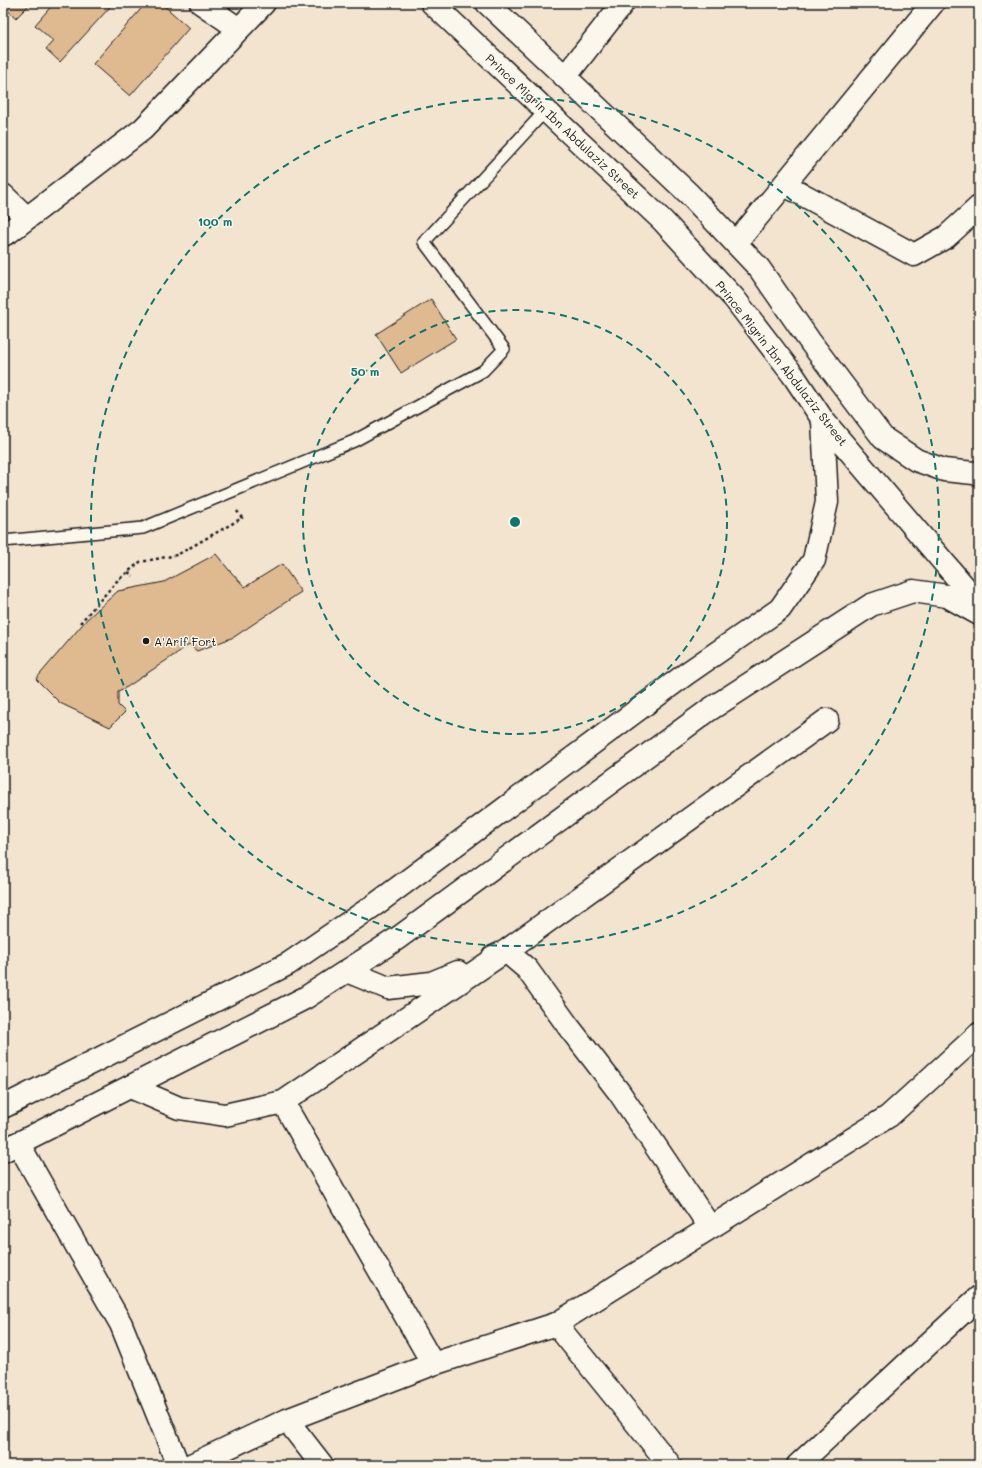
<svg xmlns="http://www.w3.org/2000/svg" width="982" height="1468" font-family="Mali,sans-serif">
	<rect width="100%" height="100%" fill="#f3e4d0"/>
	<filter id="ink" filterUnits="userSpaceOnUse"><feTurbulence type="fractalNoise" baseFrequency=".025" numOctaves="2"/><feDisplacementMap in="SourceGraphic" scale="8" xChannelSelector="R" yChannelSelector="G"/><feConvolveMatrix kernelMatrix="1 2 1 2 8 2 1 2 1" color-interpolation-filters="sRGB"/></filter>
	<g filter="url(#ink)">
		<!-- building -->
		<path fill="#dfb990" stroke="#1c1c1c" d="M 3,3 L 31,3 L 16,18 L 3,6 Z
			M 54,3 L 106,3 L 110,7 L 60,62 L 46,49 L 53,41 L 35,25 Z
			M 146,3 L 161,3 L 189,28 L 130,96 L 93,64 Z
			M 431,299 L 456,339 L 401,373 L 376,334 Z
			M 216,554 L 229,570 L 245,587 L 282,564 L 301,592 L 234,637 L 197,651 L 189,645 L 127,687 L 118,691 L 118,705 L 125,712 L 110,727 L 60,703 L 36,679 L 87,619 L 118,591 L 164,582 Z"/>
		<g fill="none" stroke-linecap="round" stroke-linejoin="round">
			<defs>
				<path id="lane" d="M 3,541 L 143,528 L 354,441 L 483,371 L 504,349 L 424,242 L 546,110"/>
				<path id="street" d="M 201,3 L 239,29
					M 565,77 L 623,3
					M 785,185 L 914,255 L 946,237 L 979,207
					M 3,195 L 27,218
					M 3,235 L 9,232 L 143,129 L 264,3
					M 736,243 L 933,3
					M 493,957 L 506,951 L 527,969 L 568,1026 L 619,1092 L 710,1227
					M 347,971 L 388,988 L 431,983 L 458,972
					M 130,1087 L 179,1108 L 225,1115 L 283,1102 L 433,1364
					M 283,1102 L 506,951 L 827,720
					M 18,1143 L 121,1324 L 178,1465
					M 556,1324 L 670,1465
					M 287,1420 L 322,1465
					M 191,1465 L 287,1420 L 433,1364 L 556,1324 L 889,1116 L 979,1034
					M 798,1465 L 979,1297"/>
				<path id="secondary" d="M 432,3 L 663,221 L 734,298 L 793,375 L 823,420 L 979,604
					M 487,3 L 689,194 L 759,268 L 811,343 L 883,438 L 916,460 L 944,470 L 974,473 L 979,472
					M 3,1107 L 288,964 L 376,904 L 686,674 L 780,609 L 814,560 L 827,502 L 823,420
					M 3,1151 L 305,998 L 398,938 L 709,710 L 871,605 L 913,591 L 947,596 L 979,614"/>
			</defs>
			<!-- lane casing -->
			<use href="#lane" stroke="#1c1c1c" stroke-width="14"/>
			<!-- street casing -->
			<use href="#street" stroke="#1c1c1c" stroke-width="25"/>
			<!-- secondary casing -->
			<use href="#secondary" stroke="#1c1c1c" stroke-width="25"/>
			<!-- path -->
			<path stroke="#1c1c1c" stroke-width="2.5" stroke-dasharray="3 3" stroke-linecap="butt" d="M 128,572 L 133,576
				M 80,623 L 117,581 L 140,562 L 177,555 L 242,518 L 237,511"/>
			<!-- lane -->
			<use href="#lane" stroke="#fbf7ec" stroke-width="11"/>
			<!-- street -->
			<use href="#street" stroke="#fbf7ec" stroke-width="22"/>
			<!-- secondary -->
			<use href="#secondary" stroke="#fbf7ec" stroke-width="22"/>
		</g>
	</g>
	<!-- distance rings -->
	<g fill="none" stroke="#0f766e" stroke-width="2" stroke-dasharray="7 5">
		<circle cx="515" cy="522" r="212"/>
		<circle cx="515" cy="522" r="424"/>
	</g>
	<!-- markers -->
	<circle fill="#1c1c1c" stroke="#fbf7ec" stroke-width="1.5" cx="146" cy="641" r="4"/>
	<g text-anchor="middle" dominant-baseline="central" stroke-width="3" stroke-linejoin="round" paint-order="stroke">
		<!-- street labels -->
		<g font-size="12" fill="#1c1c1c" stroke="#fbf7ec">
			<text transform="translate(563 126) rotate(43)">Prince Migrin Ibn Abdulaziz Street</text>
			<text transform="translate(782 363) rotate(52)">Prince Migrin Ibn Abdulaziz Street</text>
		</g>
		<!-- poi labels -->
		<g font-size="12" fill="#1c1c1c" stroke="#fbf7ec" text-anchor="start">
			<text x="154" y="641">A'Arif Fort</text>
		</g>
	</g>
	<circle cx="515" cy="522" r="6" fill="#0f766e" stroke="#fbf7ec" stroke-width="2"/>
	<g font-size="12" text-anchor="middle" font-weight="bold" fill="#0f766e" stroke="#fbf7ec" stroke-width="3" stroke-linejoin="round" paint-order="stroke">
		<text x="215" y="226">100 m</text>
		<text x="365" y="376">50 m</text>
	</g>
	<!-- margin -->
	<rect width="982" height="1468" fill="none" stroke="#fbf7ec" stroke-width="16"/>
	<rect x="8" y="8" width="966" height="1452" fill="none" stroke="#1c1c1c" stroke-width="1.5" filter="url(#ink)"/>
</svg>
